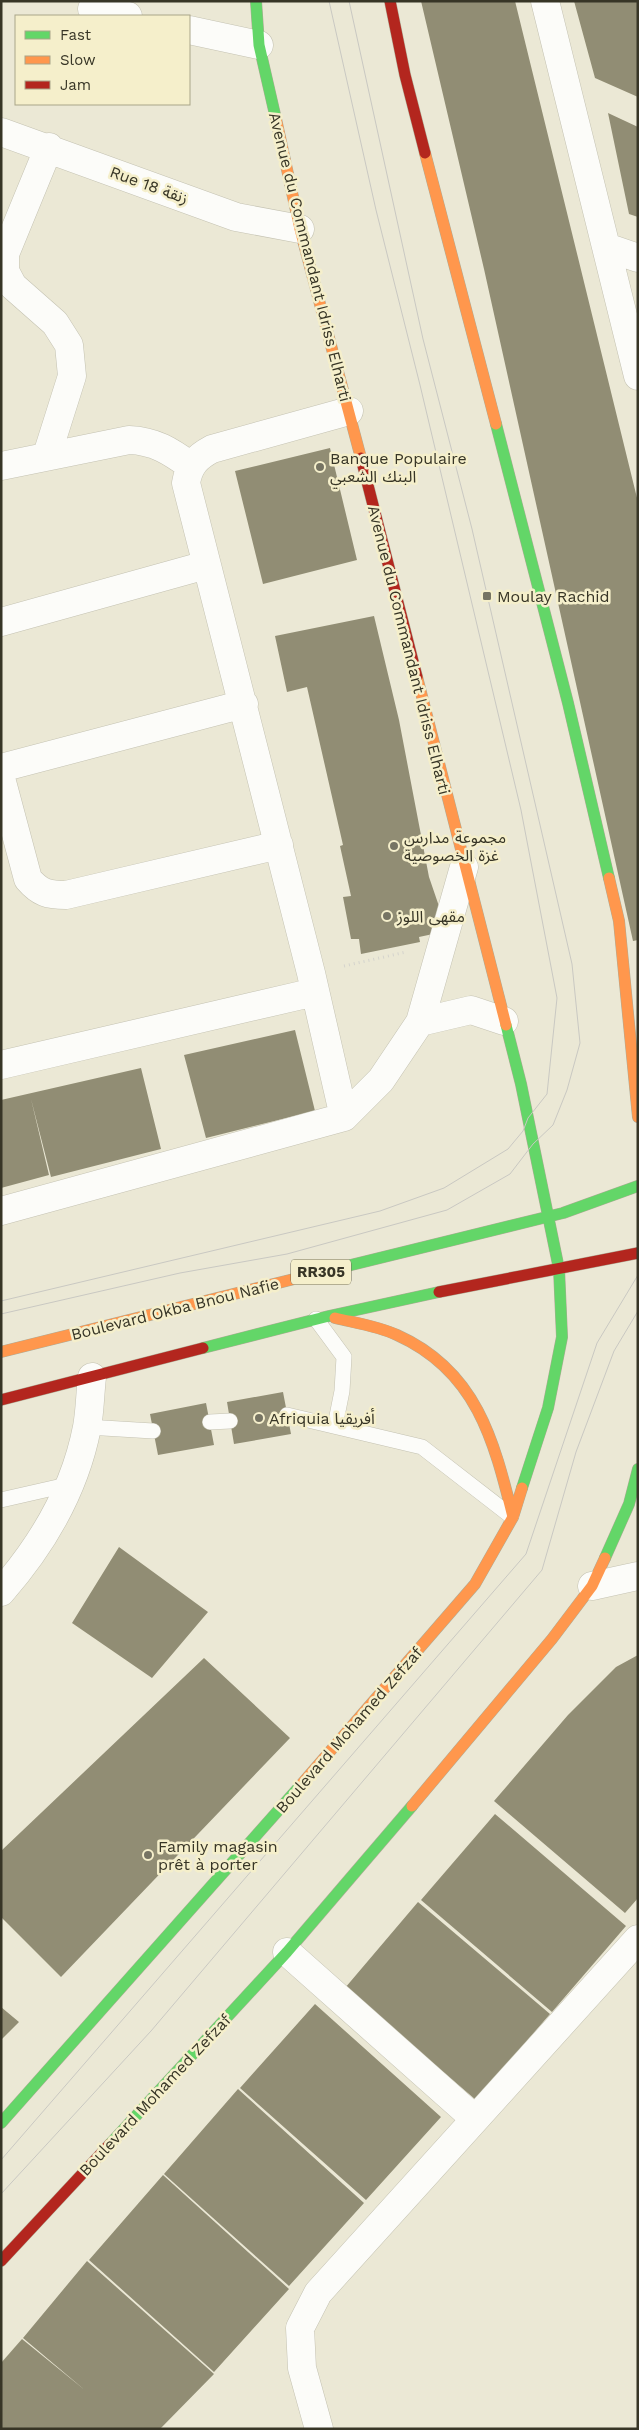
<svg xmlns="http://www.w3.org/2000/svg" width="639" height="2430" font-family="'Work Sans','Noto Sans Arabic',sans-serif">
	<rect width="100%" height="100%" fill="#ebe8d5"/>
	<!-- building -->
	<path fill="#918d74" d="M 421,1 L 515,1 L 638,502 L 638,940 L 633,941 L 484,269 Z
		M 574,1 L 638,1 L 638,97 L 595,78 Z
		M 608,113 L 638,127 L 638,217 L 629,214 Z
		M 330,448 L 357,560 L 263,584 L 235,471 Z
		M 374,616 L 399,720 L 429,877 L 442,915 L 431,919 L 433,934 L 419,937 L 420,942 L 361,954 L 359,939 L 351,939 L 343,897 L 351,896 L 340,846 L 343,845 L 307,687 L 287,692 L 275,636 Z
		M 295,1030 L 315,1111 L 206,1138 L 184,1055 Z
		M 141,1068 L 161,1149 L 51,1177 L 31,1099 L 49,1175 L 1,1188 L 1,1100 Z
		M 283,1392 L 291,1434 L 234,1444 L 227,1402 Z
		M 206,1403 L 214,1445 L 158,1455 L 150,1414 Z
		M 119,1547 L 208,1612 L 152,1678 L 72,1623 Z
		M 638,1655 L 638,1898 L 625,1913 L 494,1801 L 568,1715 L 616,1667 Z
		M 204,1658 L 290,1738 L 61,1977 L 1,1917 L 1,1851 Z
		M 495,1814 L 626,1926 L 552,2012 L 421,1900 Z
		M 418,1902 L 550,2014 L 476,2100 L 345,1988 Z
		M 315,2004 L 441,2117 L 366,2200 L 240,2088 Z
		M 1,2007 L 19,2022 L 1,2040 Z
		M 238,2089 L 364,2203 L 289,2286 L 164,2174 Z
		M 163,2175 L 289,2289 L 214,2372 L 89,2260 Z
		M 87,2261 L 214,2374 L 160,2429 L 1,2429 L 1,2363 L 22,2339 L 86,2391 L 23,2338 Z"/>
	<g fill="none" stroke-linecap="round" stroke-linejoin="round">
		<defs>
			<path id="lane" d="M 316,1319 L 344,1357 L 342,1391 L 335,1426
				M 287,1415 L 422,1447 L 511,1516
				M 210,1422 L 230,1421
				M 87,1427 L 153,1431
				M 1,1500 L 71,1484"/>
			<path id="street" d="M 545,1 L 638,376
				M 92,9 L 128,16
				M 189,30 L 259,45
				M 1,132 L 236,217 L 300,229
				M 606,247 L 638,258
				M 47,455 L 72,376 L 69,345 L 55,323 L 13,286 L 5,271 L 5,254 L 49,147
				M 1,466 L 129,440 C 155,441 170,451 191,466
				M 1,622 L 206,565
				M 1,768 L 244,704
				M 1,778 L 28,879 C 40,893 48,895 66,895 L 279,845
				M 420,1022 L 471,1010 L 504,1021
				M 1,1065 L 315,992
				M 344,1117 L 311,973 L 186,483 C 189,465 197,457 212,449 L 349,411
				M 1,1211 L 344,1117 L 381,1080 L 420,1022 L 464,867
				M 592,1586 L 638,1576
				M 1,1592 C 43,1544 75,1490 87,1427 C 90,1411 90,1394 92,1377
				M 287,1952 L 475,2119
				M 319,2429 L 302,2368 L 300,2328 L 318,2293 L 638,1939"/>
			<path id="fast" d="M 256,1 L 259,45 L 276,119
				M 496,424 L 568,703 L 609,878
				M 506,1025 L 521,1084 L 559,1269 L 562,1337 L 548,1408 L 522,1488
				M 294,1279 L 563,1213 L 638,1186
				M 203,1348 L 329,1316 L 439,1292
				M 605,1558 L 629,1504 L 638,1469
				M 1,2123 L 300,1786
				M 110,2144 L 287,1952 L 412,1806"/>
			<path id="slow" d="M 276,119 L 300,229 L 361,458
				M 425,153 L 496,424
				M 417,677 L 506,1025
				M 609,878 L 619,921 L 638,1117
				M 335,1318 C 356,1323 378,1326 397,1335 C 477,1371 494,1441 513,1517
				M 1,1352 L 294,1279
				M 300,1786 L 475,1584 L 513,1517 L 522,1488
				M 412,1806 L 552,1639 L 592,1586 L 605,1558"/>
			<path id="jam" d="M 390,1 L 405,75 L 425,153
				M 361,458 L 417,677
				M 439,1292 L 638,1253
				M 1,1400 L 203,1348
				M 1,2261 L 110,2144"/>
		</defs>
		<!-- lane casing -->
		<use href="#lane" stroke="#c4c2b2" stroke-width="16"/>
		<!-- street casing -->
		<use href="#street" stroke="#c4c2b2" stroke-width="29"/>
		<!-- fast casing -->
		<use href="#fast" stroke="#aeab96" stroke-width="12"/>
		<!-- slow casing -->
		<use href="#slow" stroke="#aeab96" stroke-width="12"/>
		<!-- jam casing -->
		<use href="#jam" stroke="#aeab96" stroke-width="12"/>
		<!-- path -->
		<path stroke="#d4d3cd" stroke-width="3" stroke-dasharray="1 4" stroke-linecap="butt" d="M 344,966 L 406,952"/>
		<!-- lane -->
		<use href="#lane" stroke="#fcfcf9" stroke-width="15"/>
		<!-- street -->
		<use href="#street" stroke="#fcfcf9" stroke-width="28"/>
		<!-- fast -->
		<use href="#fast" stroke="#63d668" stroke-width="11"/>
		<!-- slow -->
		<use href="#slow" stroke="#ff974d" stroke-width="11"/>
		<!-- jam -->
		<use href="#jam" stroke="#b3261e" stroke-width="11"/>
		<!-- tram -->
		<path stroke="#c9c8c2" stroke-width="1" d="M 1,1301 L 380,1211 L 444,1188 L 508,1149 L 523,1131 L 528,1118 L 547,1094 L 557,998 L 521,810 L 420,385 L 376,210 L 329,1
			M 1,1314 L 180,1273 L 287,1254 L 447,1210 L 510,1174 L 533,1144 L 553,1125 L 567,1090 L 580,1043 L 572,964 L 472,529 L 423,339 L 349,1
			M 1,2160 L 526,1554 L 597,1343 L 638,1275
			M 1,2194 L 151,2031 L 542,1570 L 576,1452 L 614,1351 L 638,1311"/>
	</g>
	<!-- markers -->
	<g fill="#767463" stroke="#f5efcb" stroke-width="2">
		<circle cx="320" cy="467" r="5"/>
		<rect x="482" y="591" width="10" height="10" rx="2.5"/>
		<circle cx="394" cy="846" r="5"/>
		<circle cx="387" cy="916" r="5"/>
		<circle cx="259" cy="1418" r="5"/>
		<circle cx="148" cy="1855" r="5"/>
	</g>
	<g text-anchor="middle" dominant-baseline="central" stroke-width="5" stroke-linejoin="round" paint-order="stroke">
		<!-- shield labels -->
		<rect fill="#f5efcb" stroke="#706d58" stroke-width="1" x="291" y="1259.5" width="60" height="25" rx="4"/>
		<g font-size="15" font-weight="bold" fill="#373526">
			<text x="321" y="1272">RR305</text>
		</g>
		<!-- street labels -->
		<g font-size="16" fill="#373526" stroke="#f5efcb">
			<text transform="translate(149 185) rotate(20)">Rue 18 زنقة</text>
			<text transform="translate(310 257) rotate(76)">Avenue du Commandant Idriss Elharti</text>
			<text transform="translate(409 650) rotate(76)">Avenue du Commandant Idriss Elharti</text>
			<text transform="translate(175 1309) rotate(-14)">Boulevard Okba Bnou Nafie</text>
			<text transform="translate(349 1730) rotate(-49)">Boulevard Mohamed Zefzaf</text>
			<text transform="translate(155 2095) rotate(-47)">Boulevard Mohamed Zefzaf</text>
		</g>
		<!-- poi labels -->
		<g font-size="16" fill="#373526" stroke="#f5efcb" text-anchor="start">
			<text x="330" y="458">Banque Populaire<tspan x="330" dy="18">البنك الشعبي</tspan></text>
			<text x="497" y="596">Moulay Rachid</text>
			<text x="404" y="837">مجموعة مدارس<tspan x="404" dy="18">غزة الخصوصية</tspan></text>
			<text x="397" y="916">مقهى اللوز</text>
			<text x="269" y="1418">Afriquia أفريقيا</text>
			<text x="158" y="1846">Family magasin<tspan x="158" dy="18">prêt à porter</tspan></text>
		</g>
	</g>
	<!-- border -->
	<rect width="639" height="2430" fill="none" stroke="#373526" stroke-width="5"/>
	<!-- legend -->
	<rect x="15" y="15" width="175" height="90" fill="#f5efcb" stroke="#a9a589"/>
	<rect x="25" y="31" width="25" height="8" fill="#63d668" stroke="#a9a589"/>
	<text x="60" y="40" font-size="15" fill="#373526">Fast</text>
	<rect x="25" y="56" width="25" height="8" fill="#ff974d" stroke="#a9a589"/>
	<text x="60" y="65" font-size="15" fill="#373526">Slow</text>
	<rect x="25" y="81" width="25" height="8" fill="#b3261e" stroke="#a9a589"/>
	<text x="60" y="90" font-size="15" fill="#373526">Jam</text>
</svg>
